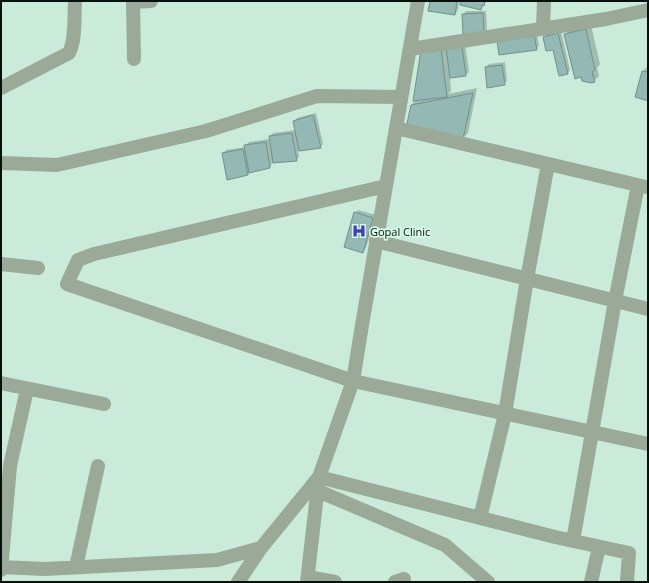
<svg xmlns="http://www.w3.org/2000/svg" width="649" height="583" font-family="'Open Sans',sans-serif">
	<rect width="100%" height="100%" fill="#caeada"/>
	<!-- shadow -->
	<path fill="#0003" d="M 431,1 L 459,1 L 458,10 L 455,14 Z
		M 461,1 L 487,1 L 481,9 Z
		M 466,11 L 486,11 L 487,29 L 484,32 L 463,15 Z
		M 591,25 L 600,64 L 597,68 L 599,76 L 594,81 L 565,34 L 570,30 Z
		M 561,31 L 570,70 L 567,74 L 554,49 L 544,37 L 547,34 Z
		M 537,33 L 539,46 L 536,49 L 500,54 Z
		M 465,43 L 469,72 L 466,75 L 450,77 L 451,91 L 448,94 L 477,88 L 468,133 L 463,138 L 411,105 L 417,99 L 422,50 Z
		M 505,62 L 507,81 L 504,84 L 486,67 L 489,64 Z
		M 648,66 L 648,100 L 636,97 L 643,71 Z
		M 316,113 L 323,144 L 320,147 L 298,150 L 299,157 L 296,160 L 273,162 L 270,167 L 251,171 L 248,174 L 223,153 L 226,150 L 246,147 L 246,145 L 249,142 L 269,139 L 270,145 L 271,145 L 270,136 L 273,133 L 296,130 L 294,121 L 297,118 Z
		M 358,210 L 376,215 L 366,248 L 363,251 L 355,213 Z"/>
	<!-- building -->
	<path fill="#94b8b3" stroke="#6e918c" d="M 430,1 L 457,1 L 455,15 L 428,11 Z
		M 460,1 L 485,1 L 484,6 L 482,5 L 481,10 L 460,5 Z
		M 483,13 L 484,33 L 463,34 L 462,14 Z
		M 586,29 L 595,70 L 592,72 L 595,82 L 591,83 L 582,81 L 581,77 L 575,79 L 564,34 Z
		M 558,33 L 568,74 L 559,76 L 553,50 L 546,51 L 543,37 Z
		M 534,35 L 537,50 L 499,55 L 497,41 Z
		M 462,46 L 466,76 L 450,78 L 446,48 Z
		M 441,48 L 447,97 L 413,101 L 421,50 Z
		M 502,65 L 505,85 L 487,88 L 485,67 Z
		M 642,71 L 648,72 L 648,101 L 635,97 Z
		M 473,93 L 463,139 L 406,128 L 411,105 Z
		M 313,115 L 321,148 L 299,151 L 293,121 Z
		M 292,133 L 297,161 L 273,163 L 269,136 Z
		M 266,142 L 270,168 L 249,173 L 244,145 Z
		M 243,149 L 248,175 L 227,180 L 222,153 Z
		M 354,212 L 373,218 L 363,253 L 344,247 Z"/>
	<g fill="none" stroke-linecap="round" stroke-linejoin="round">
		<!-- street -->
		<path stroke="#9baa98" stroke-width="14" d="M 133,1 L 134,59
			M 418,1 L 362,325 L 353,381 L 648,444
			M 133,2 L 151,1
			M 543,29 L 544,1
			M 410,49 L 606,19 L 648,10
			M 1,88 L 69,53 C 76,40 74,16 75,1
			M 396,128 L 646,187
			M 1,163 L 57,165 L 206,131 L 317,96 L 401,97
			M 376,241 L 648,309
			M 1,264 L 38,268
			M 1,383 L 104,404
			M 318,491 L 445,545 L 488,582
			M 480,518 L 505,414 L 527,279 L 548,164
			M 573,541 L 615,301 L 638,185
			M 1,567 L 45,569 L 217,560 L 261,548 L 319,477 L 353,381 L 67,284 L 78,260 L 94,254 L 386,186
			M 76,567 L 98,466
			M 1,570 L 10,466 L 27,389
			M 308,577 L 335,582
			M 238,582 L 261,548
			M 307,582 L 319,477 L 555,537 L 629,553 L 627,582
			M 395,582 L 404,579
			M 591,582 L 599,547"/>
	</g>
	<!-- icons -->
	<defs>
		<symbol id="hospital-bare" viewBox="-9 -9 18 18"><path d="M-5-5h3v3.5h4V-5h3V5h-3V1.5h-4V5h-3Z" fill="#4440b6" stroke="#d7f7e7" stroke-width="2.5" paint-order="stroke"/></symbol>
	</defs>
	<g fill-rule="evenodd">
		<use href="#hospital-bare" x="349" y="221" width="20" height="20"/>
	</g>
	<g text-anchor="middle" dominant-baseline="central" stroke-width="3.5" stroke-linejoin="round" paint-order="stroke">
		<!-- poi labels -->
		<g font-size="11" fill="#06110c" stroke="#d7f7e7" text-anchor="start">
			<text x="370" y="231">Gopal Clinic</text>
		</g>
	</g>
	<!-- border -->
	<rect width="649" height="583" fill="none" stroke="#06110c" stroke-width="4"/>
</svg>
